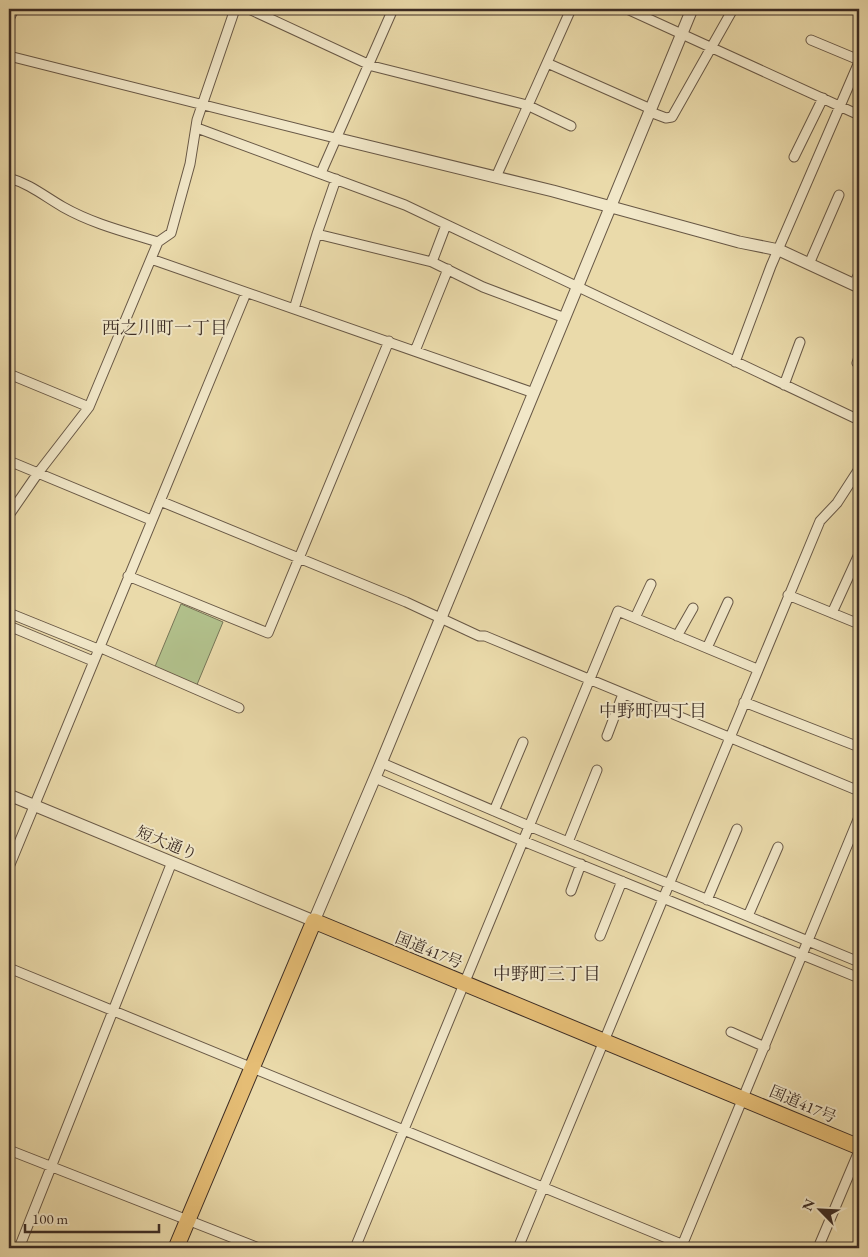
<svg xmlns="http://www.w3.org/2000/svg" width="868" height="1257" font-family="'EB Garamond','Noto Serif JP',serif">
	<rect width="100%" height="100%" fill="#eadaaa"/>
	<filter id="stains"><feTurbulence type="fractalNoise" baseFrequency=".004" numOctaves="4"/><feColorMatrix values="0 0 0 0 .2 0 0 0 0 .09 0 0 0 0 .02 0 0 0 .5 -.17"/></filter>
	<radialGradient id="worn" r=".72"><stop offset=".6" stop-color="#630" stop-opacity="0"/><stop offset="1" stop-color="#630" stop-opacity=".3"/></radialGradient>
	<!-- green -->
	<path fill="#b2c18c" stroke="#777658" d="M 181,604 L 223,622 L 196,687 L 154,669 Z"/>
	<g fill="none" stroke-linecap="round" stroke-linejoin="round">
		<defs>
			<path id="minor" d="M 249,9 L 372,66 L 527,105 L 571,126
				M 627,9 L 859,115
				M 9,19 L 14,9
				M 811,40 L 859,60
				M 9,56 L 335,138
				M 547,63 L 651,109
				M 650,112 L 666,118 L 672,117 L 733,9
				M 197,128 L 405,205 L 859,420
				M 794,157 L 823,98
				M 321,173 L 393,9
				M 496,177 L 571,9
				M 9,178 C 30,184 44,196 63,207 C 93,224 126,232 158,242
				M 336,179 L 317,234 L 432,262
				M 446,225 L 432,262 L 483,287 L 565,318
				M 151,259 L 534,393
				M 809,264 L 839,195
				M 854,285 L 859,273
				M 294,309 L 317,234
				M 415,351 L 448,269
				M 735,362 L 771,266 L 859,62
				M 857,363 L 859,357
				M 9,374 L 89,407
				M 784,385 L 800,342
				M 9,461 L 151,520
				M 160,501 L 406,602 L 479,636 L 485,636 L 859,791
				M 9,515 L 38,473 L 89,407 L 158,242 L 171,233 L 190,164 L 197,120 L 235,9
				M 128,576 L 268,633 L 389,341
				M 788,595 L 859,624
				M 9,613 L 98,649
				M 832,613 L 859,554
				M 635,618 L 651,584
				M 9,626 L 93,661
				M 677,636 L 693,608
				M 99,647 L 239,708
				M 707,648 L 728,602
				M 744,702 L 859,747
				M 607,736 L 623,694
				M 382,763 L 529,826 L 859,962
				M 375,778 L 523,841 L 859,978
				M 494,811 L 523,742
				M 568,842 L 597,770
				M 9,867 L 246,293
				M 571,891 L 581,864
				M 707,900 L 737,829
				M 748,916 L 778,847
				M 600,936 L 622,881
				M 9,968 L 691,1248
				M 731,1032 L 765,1047
				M 9,1150 L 259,1248
				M 19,1248 L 172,862
				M 355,1248 L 618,611 L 757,669
				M 518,1248 L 820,521 L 837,503 L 859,469
				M 681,1248 L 859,817
				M 818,1248 L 859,1151"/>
			<path id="tertiary" d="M 335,138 L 553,191 L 739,242 L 779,250 L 859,287
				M 9,795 L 314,921 L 379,768 L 692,9"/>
			<path id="trunk" d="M 176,1248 L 314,921 L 859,1147"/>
		</defs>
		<!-- minor casing -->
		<use href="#minor" stroke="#685846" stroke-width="11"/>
		<!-- tertiary casing -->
		<use href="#tertiary" stroke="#685846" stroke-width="13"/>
		<!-- trunk casing -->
		<use href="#trunk" stroke="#3c2c24" stroke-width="17"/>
		<!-- minor -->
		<use href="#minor" stroke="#f1e7c8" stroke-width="9"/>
		<!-- tertiary -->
		<use href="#tertiary" stroke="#f1e7c8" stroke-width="11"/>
		<!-- trunk -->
		<use href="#trunk" stroke="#e5bd75" stroke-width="15"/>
	</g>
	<g text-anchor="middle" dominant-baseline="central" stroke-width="4" stroke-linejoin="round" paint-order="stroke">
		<!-- street labels -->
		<g font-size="16" fill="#3c2c24" stroke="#f1e7c8">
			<text transform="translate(167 843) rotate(22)">短大通り</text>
			<text transform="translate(429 950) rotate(22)">国道417号</text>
			<text transform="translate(803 1104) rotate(23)">国道417号</text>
		</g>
		<!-- neighbourhood labels -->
		<g font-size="18" fill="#3c2c24" stroke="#f1e7c8">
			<text x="165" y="327">西之川町一丁目</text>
			<text x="653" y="710">中野町四丁目</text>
			<text x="547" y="973">中野町三丁目</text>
		</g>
	</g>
	<!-- margin -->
	<rect width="868" height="1257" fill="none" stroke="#eadaaa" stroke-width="30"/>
	<rect x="10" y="10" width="848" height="1237" fill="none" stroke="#3c2c24" stroke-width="2.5"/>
	<rect x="15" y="15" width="838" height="1227" fill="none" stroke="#3c2c24"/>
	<!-- north arrow -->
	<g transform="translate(820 1210) rotate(294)" stroke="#f1e7c8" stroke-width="4" paint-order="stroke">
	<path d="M0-4L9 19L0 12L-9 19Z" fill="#3c2c24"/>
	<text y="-8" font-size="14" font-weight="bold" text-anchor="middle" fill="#3c2c24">N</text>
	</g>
	<!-- scale -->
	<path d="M25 1224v8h134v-8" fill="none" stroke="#3c2c24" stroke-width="2.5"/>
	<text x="32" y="1224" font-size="15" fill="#3c2c24" stroke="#f1e7c8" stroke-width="4" paint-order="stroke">100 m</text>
	<rect width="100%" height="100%" filter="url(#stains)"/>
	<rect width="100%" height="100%" fill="url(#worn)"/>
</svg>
